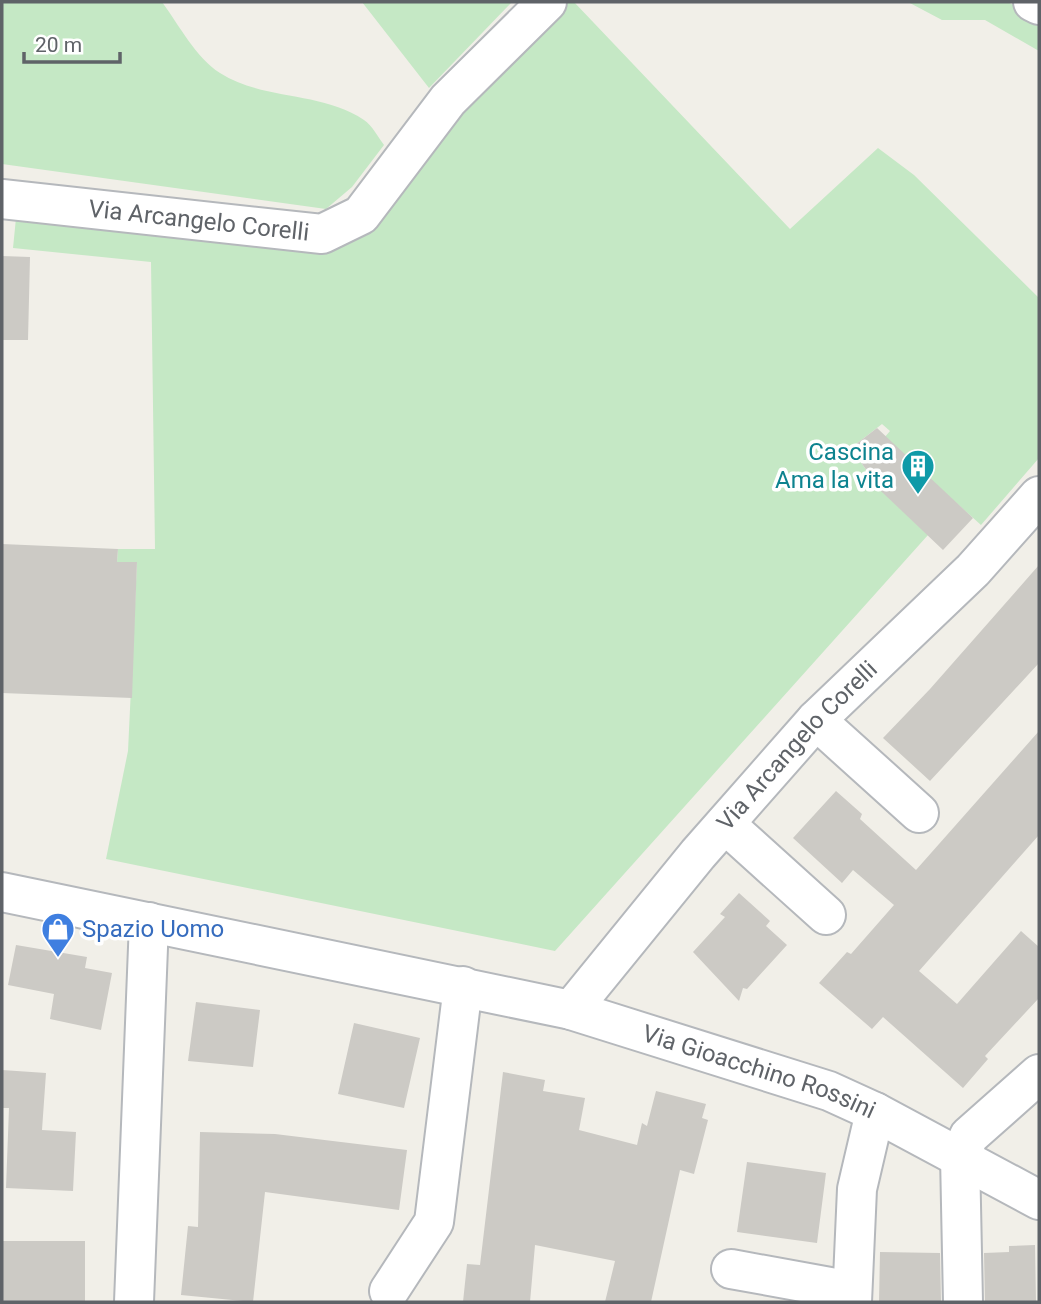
<svg xmlns="http://www.w3.org/2000/svg" width="1041" height="1304" font-family="Roboto,sans-serif">
	<rect width="100%" height="100%" fill="#f1efe8"/>
	<!-- green -->
	<path fill="#c5e8c5" d="M 2,2 L 162,2 C 179,25 196,58 220,73 C 264,101 321,91 364,120 C 372,125 378,137 384,145 L 352,187 L 326,209 L 2,164 Z
		M 362,2 L 512,2 L 429,88 Z
		M 547,2 L 574,2 L 790,229 L 878,148 L 914,175 L 1039,298 L 1039,458 L 981,525 L 884,438 L 890,431 L 882,424 L 851,448 L 867,471 L 864,474 L 928,535 L 555,951 L 106,859 L 128,751 L 137,562 L 117,562 L 118,549 L 155,549 L 151,262 L 13,248 L 16,218 L 361,215 Z
		M 908,2 L 1007,2 L 1039,16 L 1039,51 L 985,20 L 942,20 Z"/>
	<!-- building -->
	<path fill="#cccac5" d="M 2,256 L 30,257 L 28,340 L 2,340 Z
		M 877,428 L 973,518 L 943,550 L 863,474 L 867,471 L 851,448 Z
		M 2,544 L 118,549 L 117,562 L 137,562 L 132,698 L 2,693 Z
		M 1039,565 L 1039,663 L 930,781 L 883,738 L 930,689 Z
		M 1039,731 L 1039,835 L 919,971 L 957,1004 L 1021,931 L 1039,947 L 1039,998 L 985,1056 L 988,1059 L 963,1088 L 883,1017 L 872,1029 L 819,983 L 847,952 L 851,954 L 894,905 L 853,870 L 842,883 L 793,838 L 836,791 L 862,814 L 860,819 L 916,870 Z
		M 739,893 L 770,921 L 766,926 L 787,945 L 747,989 L 743,988 L 739,1001 L 693,952 L 725,917 L 720,914 Z
		M 16,945 L 87,957 L 85,968 L 112,973 L 101,1030 L 50,1019 L 54,994 L 8,985 Z
		M 196,1002 L 260,1010 L 253,1067 L 188,1061 Z
		M 354,1023 L 420,1038 L 404,1108 L 338,1094 Z
		M 2,1070 L 46,1073 L 42,1130 L 76,1132 L 73,1191 L 6,1188 L 9,1108 L 2,1108 Z
		M 503,1072 L 545,1080 L 543,1091 L 585,1098 L 579,1130 L 637,1145 L 642,1123 L 647,1126 L 656,1091 L 706,1104 L 702,1118 L 708,1120 L 694,1174 L 680,1170 L 651,1302 L 605,1302 L 615,1261 L 535,1245 L 530,1302 L 463,1302 L 467,1264 L 480,1265 Z
		M 200,1132 L 275,1134 L 407,1150 L 399,1210 L 265,1192 L 253,1302 L 181,1295 L 188,1226 L 198,1227 Z
		M 747,1162 L 826,1173 L 817,1243 L 737,1232 Z
		M 3,1241 L 85,1241 L 85,1302 L 3,1302 Z
		M 1035,1245 L 1036,1302 L 985,1302 L 984,1253 L 1009,1252 L 1009,1246 Z
		M 880,1252 L 940,1253 L 941,1302 L 879,1302 Z"/>
	<g fill="none" stroke-linecap="round" stroke-linejoin="round">
		<defs>
			<g id="minor">
				<path d="M 1033,2 L 1039,5"/>
				<path id="s1" d="M 2,199 L 322,234 L 361,215 L 448,100 L 547,2"/>
				<path d="M 816,720 L 919,813"/>
				<path d="M 725,824 L 826,915"/>
				<path id="s2" d="M 2,892 L 571,1010 L 829,1091 L 875,1112 L 1039,1200"/>
				<path id="s3" d="M 571,1010 L 698,854 L 816,720 L 973,570 L 1039,496"/>
				<path d="M 731,1269 L 852,1291"/>
				<path d="M 389,1291 L 434,1222 L 463,986"/>
				<path d="M 134,1302 L 149,922"/>
				<path d="M 852,1302 L 857,1189 L 875,1112"/>
				<path d="M 963,1302 L 960,1156 L 969,1136 L 1039,1074"/>
			</g>
		</defs>
		<!-- minor casing -->
		<use href="#minor" stroke="#b5b8bc" stroke-width="42"/>
		<!-- minor -->
		<use href="#minor" stroke="#fff" stroke-width="38"/>
	</g>
	<!-- icons -->
	<defs>
		<symbol id="building-pin" viewBox="-11 -11 22 30"><path d="M0 17L-7.5 6A9.5 9.5 0 1 1 7.5 6Z" fill="#0f9aa8" stroke="#fff"/><path d="M-4-6H4V6H1V3H-1V6H-4ZM-2.5-4.3h1.7v1.8h-1.7ZM.8-4.3h1.7v1.8H.8ZM-2.5-1h1.7V.8h-1.7ZM.8-1h1.7V.8H.8Z" fill="#fff"/></symbol>
		<symbol id="shop-pin" viewBox="-11 -11 22 30"><path d="M0 17L-7.5 6A9.5 9.5 0 1 1 7.5 6Z" fill="#3f7fe0" stroke="#fff"/><path d="M-5-2.5h2.3a2.7 3.5 0 0 1 5.4 0H5L5.5 6h-11ZM-1.5-2.5h3a1.5 2.3 0 0 0-3 0Z" fill="#fff"/></symbol>
	</defs>
	<g fill-rule="evenodd">
		<use href="#building-pin" x="899" y="447" width="38" height="52"/>
		<use href="#shop-pin" x="39" y="910" width="38" height="52"/>
	</g>
	<g text-anchor="middle" dominant-baseline="central" stroke-width="7" stroke-linejoin="round" paint-order="stroke">
		<!-- street labels -->
		<g font-size="24" fill="#5f6368" stroke="#fff">
			<text stroke="none"><textPath href="#s1" startOffset="198">Via Arcangelo Corelli</textPath></text>
			<text stroke="none"><textPath href="#s3" startOffset="348">Via Arcangelo Corelli</textPath></text>
			<text stroke="none"><textPath href="#s2" startOffset="779">Via Gioacchino Rossini</textPath></text>
		</g>
		<!-- culture labels -->
		<g font-size="24" fill="#0d838f" stroke="#fff" text-anchor="end">
			<text x="894" y="452">Cascina<tspan x="894" dy="28">Ama la vita</tspan></text>
		</g>
		<!-- shop labels -->
		<g font-size="24" fill="#366cbe" stroke="#fff" text-anchor="start">
			<text x="82" y="929">Spazio Uomo</text>
		</g>
	</g>
	<!-- border -->
	<rect width="1041" height="1304" fill="none" stroke="#5f6368" stroke-width="7"/>
	<!-- scale -->
	<path d="M24 52v10h96v-10" fill="none" stroke="#5f6368" stroke-width="3.5"/>
	<text x="35" y="52" font-size="21" fill="#5f6368" stroke="#ffffff" stroke-width="5" paint-order="stroke">20 m</text>
</svg>
